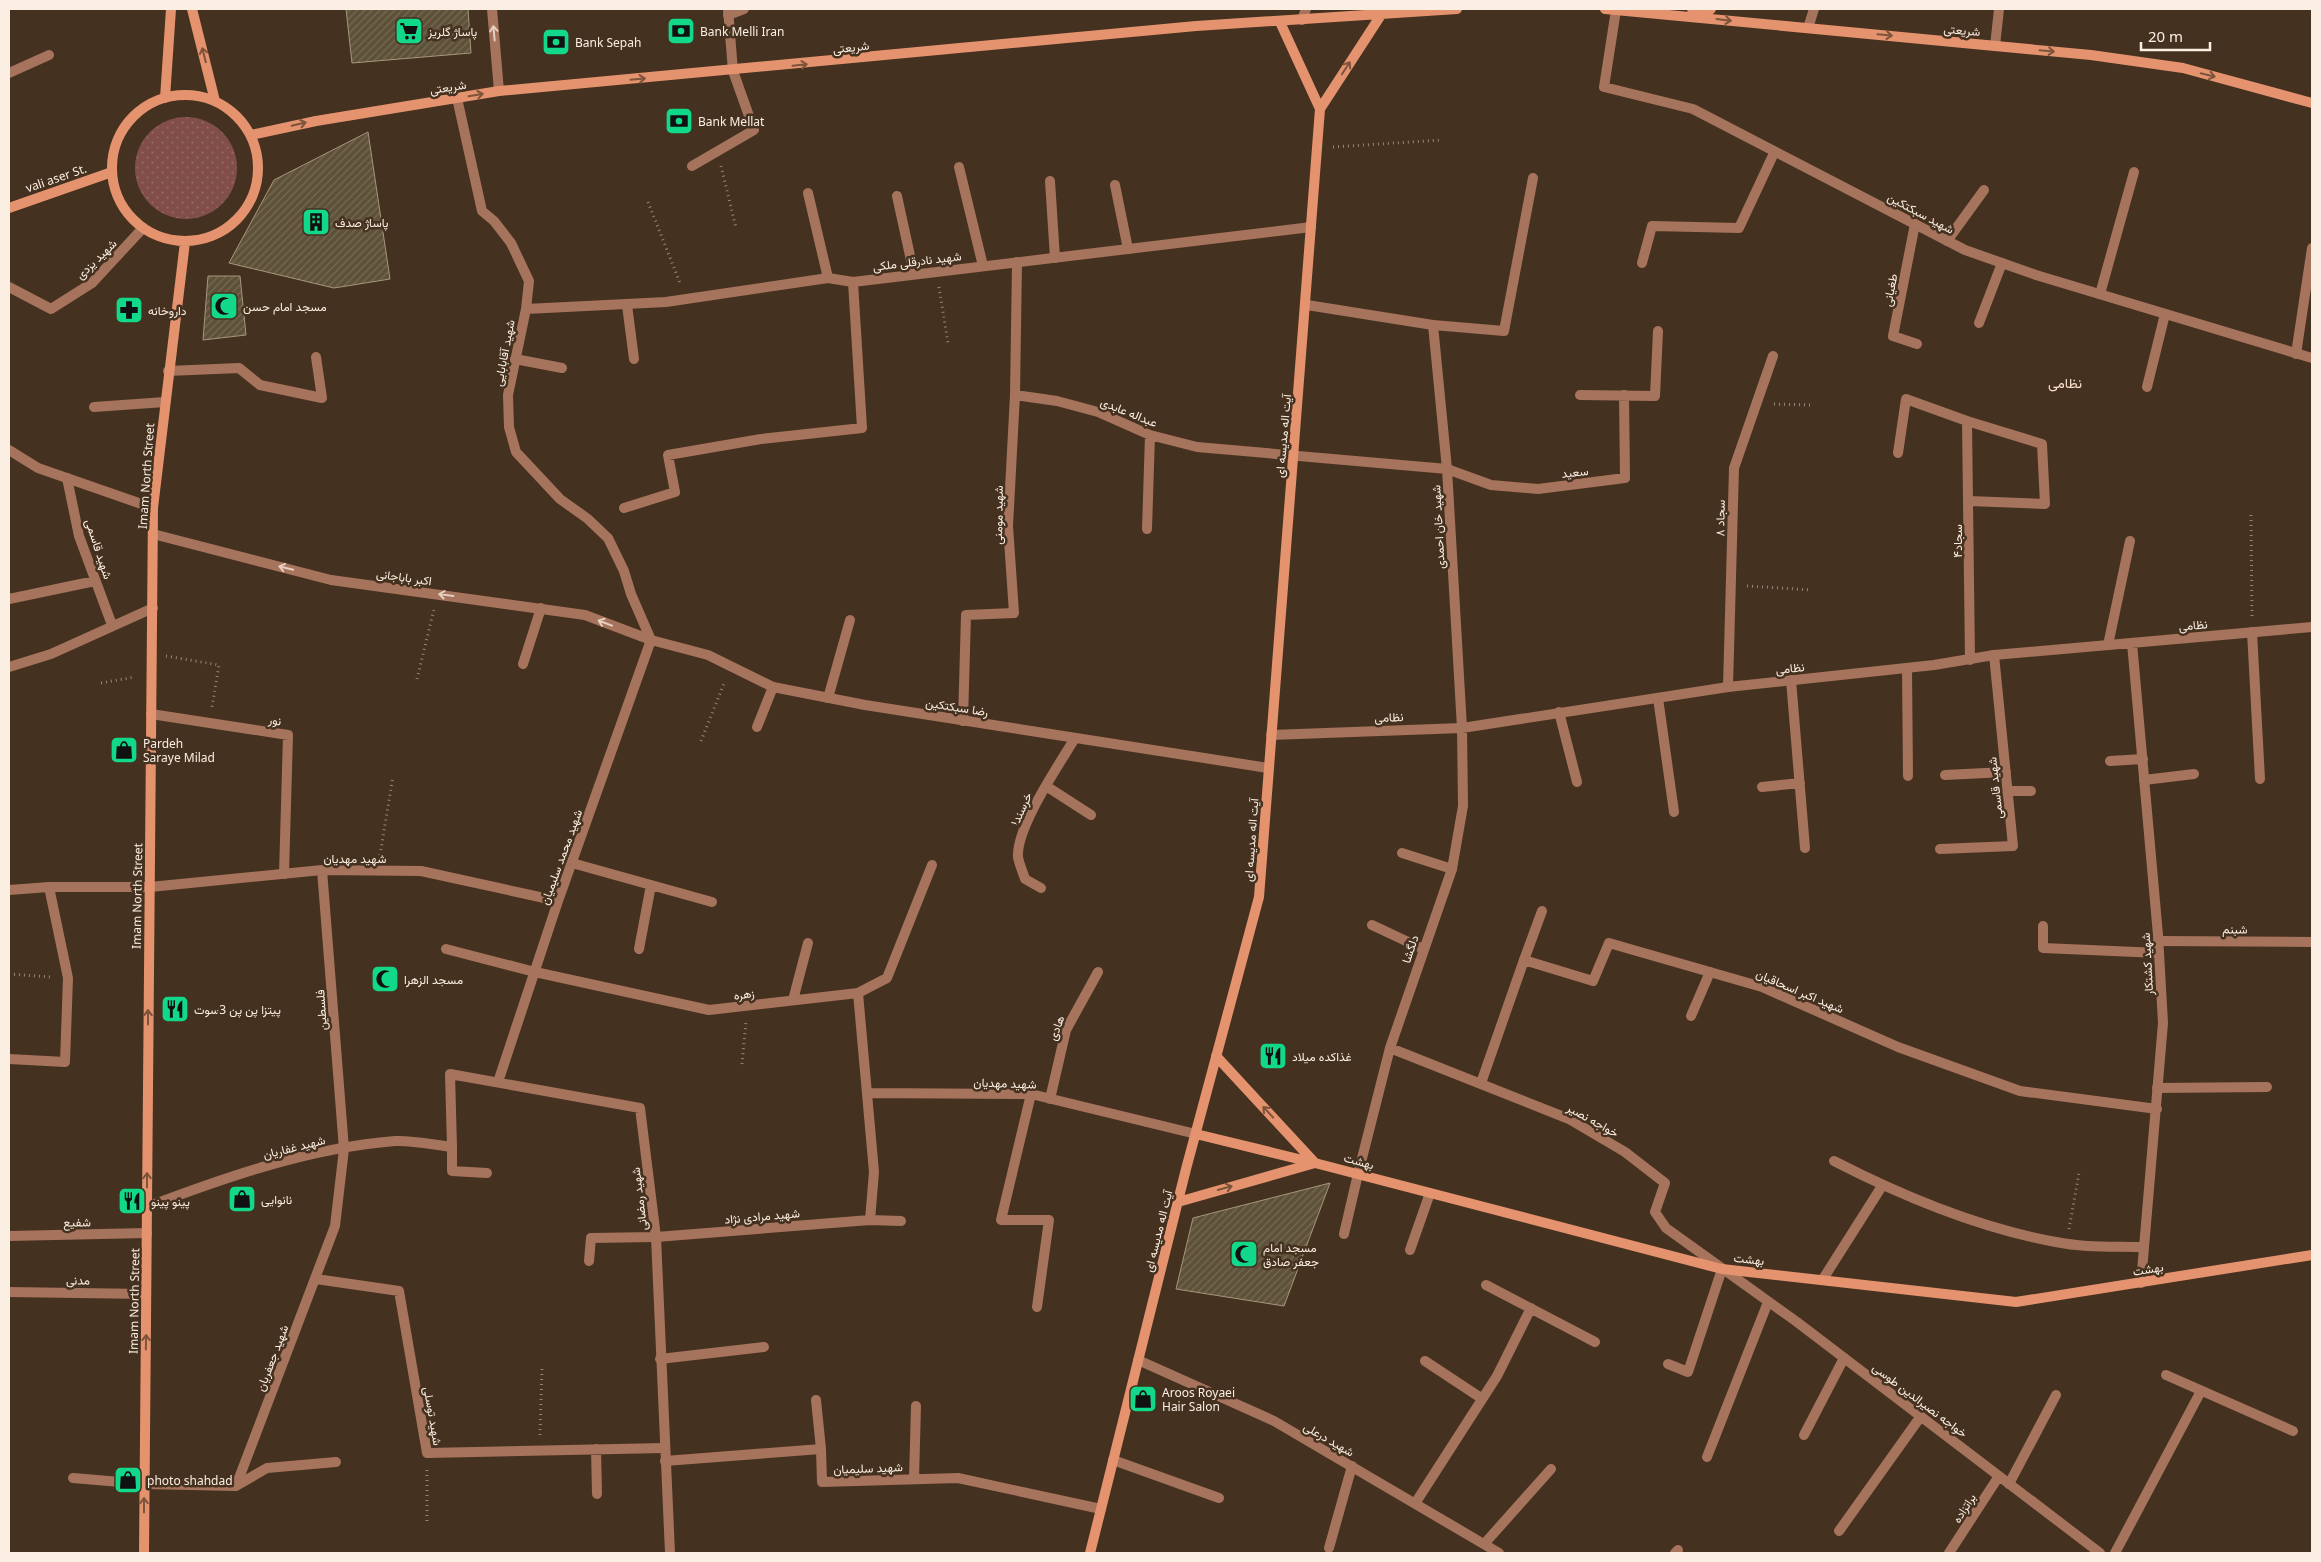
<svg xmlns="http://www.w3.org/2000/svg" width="2321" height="1562" font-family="'Noto Sans',Vazirmatn,sans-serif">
	<defs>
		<pattern id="grass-dots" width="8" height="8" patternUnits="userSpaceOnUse" patternTransform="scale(1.25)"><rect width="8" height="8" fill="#814e4a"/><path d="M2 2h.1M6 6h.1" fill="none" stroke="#946864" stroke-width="1.8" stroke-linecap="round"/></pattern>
		<pattern id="building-hatch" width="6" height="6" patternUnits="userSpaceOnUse" patternTransform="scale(1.25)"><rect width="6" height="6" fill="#5e5139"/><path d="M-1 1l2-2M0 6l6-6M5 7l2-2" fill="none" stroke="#766a55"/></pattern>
	</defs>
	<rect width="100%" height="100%" fill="#45311f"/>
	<!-- grass -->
	<path fill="url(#grass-dots)" d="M135 168a51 51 0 1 1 102 0a51 51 0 1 1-102 0Z"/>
	<!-- building -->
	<path fill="url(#building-hatch)" stroke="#a5977c" d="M 346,9 L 468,9 L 471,53 L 352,63 Z
		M 368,132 L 390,279 L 334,288 L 229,263 L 274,180 Z
		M 208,276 L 240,276 L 246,335 L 203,340 Z
		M 1330,1183 L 1284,1306 L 1176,1289 L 1193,1218 Z"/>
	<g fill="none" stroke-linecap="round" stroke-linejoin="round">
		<!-- path -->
		<path stroke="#968576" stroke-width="3" stroke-dasharray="1 4" stroke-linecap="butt" d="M 1333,147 L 1441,140
			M 721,166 L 736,228
			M 648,202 L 680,283
			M 939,287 L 948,343
			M 1774,404 L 1812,405
			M 2251,515 L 2252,617
			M 1747,586 L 1811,590
			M 166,656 L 219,665 L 212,707
			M 417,679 L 434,609
			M 101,683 L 135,677
			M 701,741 L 725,681
			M 380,855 L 393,776
			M 9,974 L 51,977
			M 742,1064 L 746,1021
			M 2069,1229 L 2079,1173
			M 540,1435 L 542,1367
			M 427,1521 L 427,1469"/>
		<!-- lane -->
		<path stroke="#a6735c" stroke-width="10" d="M 492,9 L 499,91
			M 728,15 L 744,9
			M 1302,20 L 1306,9
			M 1808,28 L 1814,9
			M 1995,46 L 1999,9
			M 9,73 L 49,55
			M 692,166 L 754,130 L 733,71
			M 959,167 L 983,266
			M 1050,181 L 1055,258
			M 1115,185 L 1128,249
			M 808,193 L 828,278
			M 897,196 L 914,274
			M 1915,224 L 1893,336 L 1917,344
			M 1947,241 L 1984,190
			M 1642,263 L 1652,226 L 1739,228 L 1774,153
			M 9,287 L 51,309 L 92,283 L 143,228
			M 2100,294 L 2134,172
			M 627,305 L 634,359
			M 1307,305 L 1433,325 L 1504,331 L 1533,178
			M 1979,323 L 2002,263
			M 2296,354 L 2312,248
			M 515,359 L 562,368
			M 168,371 L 239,368 L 260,385 L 322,398 L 316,357
			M 2147,387 L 2165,314
			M 1015,395 L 1057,401 L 1098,412 L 1150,435 L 1197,447 L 1447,469 L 1491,485 L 1538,489 L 1625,478 L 1624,395
			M 1580,395 L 1655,396 L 1658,331
			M 94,407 L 165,402
			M 1967,421 L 1970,660
			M 1898,453 L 1906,399 L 1967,421 L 2042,444 L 2045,504 L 1969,501
			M 67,478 L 79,536 L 112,625
			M 624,508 L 675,492 L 668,455 L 761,439 L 862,428 L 853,282
			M 1147,529 L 1150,435
			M 9,599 L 95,581
			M 2252,632 L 2260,779
			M 2108,645 L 2130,541
			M 523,664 L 541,608
			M 9,667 L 51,654 L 153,608
			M 1907,668 L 1908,776
			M 1791,680 L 1805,848
			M 1728,687 L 1734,468 L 1773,356
			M 828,698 L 850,620
			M 1658,698 L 1674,812
			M 1559,712 L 1577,782
			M 151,714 L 288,735 L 284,874
			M 963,721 L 966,615 L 1014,613 L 1008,526 L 1015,395 L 1017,262
			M 757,727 L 773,687
			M 2110,761 L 2143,759
			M 1945,775 L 2006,772
			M 2144,780 L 2194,774
			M 1046,786 L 1091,815
			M 1762,787 L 1800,783
			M 2007,791 L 2031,791
			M 1940,849 L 2013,846 L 1994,655
			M 1402,853 L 1452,869
			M 572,863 L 712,902
			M 1041,888 L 1025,879 C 1023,872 1019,864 1018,857 C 1016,827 1059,765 1075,738
			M 1372,925 L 1423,949
			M 2043,926 L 2043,948 L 2159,953
			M 2158,941 L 2312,942
			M 446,949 L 535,972 L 709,1010 L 858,993 L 874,1172 L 870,1220
			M 639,949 L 651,885
			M 1524,960 L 1542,911
			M 858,993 L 887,978 L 932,865
			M 793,1000 L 808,943
			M 1691,1016 L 1710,972
			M 9,1059 L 65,1062 L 68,978 L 49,887
			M 2157,1088 L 2267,1087
			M 869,1093 L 1031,1094 L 1196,1134
			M 1031,1094 L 1001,1220 L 1049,1220 L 1037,1307
			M 1050,1099 L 1066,1030 L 1098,972
			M 452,1147 L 452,1171 L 487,1173
			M 1344,1234 L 1358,1174
			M 9,1236 L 147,1233
			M 1410,1250 L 1430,1193
			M 589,1261 L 591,1238 L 656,1237 L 870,1220 L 901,1221
			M 316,1279 L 399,1291 L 427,1453 L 664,1448
			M 1823,1279 L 1882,1186
			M 1486,1285 L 1595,1342
			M 660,1359 L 764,1347
			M 1425,1361 L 1481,1398
			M 1668,1364 L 1688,1372 L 1722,1269
			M 2166,1375 L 2293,1431
			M 816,1400 L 821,1449
			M 1804,1435 L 1844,1358
			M 596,1449 L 597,1494
			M 1707,1457 L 1768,1302
			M 1113,1460 L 1219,1498
			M 665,1461 L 821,1449 L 822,1482 L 958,1478 L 1101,1509
			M 73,1478 L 144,1484 L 236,1486 L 335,1226 L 344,1149 L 322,870
			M 914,1479 L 916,1406
			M 2009,1484 L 2056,1395
			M 236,1486 L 267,1468 L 336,1462
			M 1416,1502 L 1497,1376 L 1531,1308
			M 1839,1531 L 1921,1416
			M 1485,1543 L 1551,1469
			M 1329,1548 L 1352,1466
			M 1675,1553 L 1678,1550
			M 2115,1553 L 2201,1391"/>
		<!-- street -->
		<path stroke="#a6735c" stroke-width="10" d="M 728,9 L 733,71
			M 1616,10 L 1604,87 L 1693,109 L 1965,250 L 2036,275 L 2312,358
			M 457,98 L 482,211 L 494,221 L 511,243 L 529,281 L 526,309 L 508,395 L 509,427 L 516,452 L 560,499 L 588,519 L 608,538 L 624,571 L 631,594 L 651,640
			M 526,309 L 666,302 L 828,278 L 853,282 L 1311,227
			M 9,450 L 38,468 L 153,508
			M 153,534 L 331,580 L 585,615 L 651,640 L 708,655 L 773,687 L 865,705 L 1268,768
			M 2132,643 L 2158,935 L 2163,1023 L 2141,1283
			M 1271,735 L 1462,728 L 1728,687 L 1934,665 L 1994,655 L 2312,627
			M 9,890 L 49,887 L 150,887 L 322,870 L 421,871 L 558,901
			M 1390,1048 L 1569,1119 L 1625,1152 L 1665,1183 L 1655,1212 L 1666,1228 L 1797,1322 L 2100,1553
			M 498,1082 L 558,901 L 651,640
			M 1481,1083 L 1524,960 L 1593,981 L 1609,943 L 1762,987 L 1898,1047 L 2020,1091 L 2157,1109
			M 1834,1161 C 1904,1197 1978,1228 2056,1242 C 2084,1248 2115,1246 2144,1247
			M 1358,1174 L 1390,1048 L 1452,869 L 1463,806 L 1462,728 L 1447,469 L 1433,325
			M 147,1207 C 226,1177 309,1148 395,1141 C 413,1140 434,1145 452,1147 L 450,1074 L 640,1108 L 656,1237 L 670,1553
			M 9,1292 L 146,1294
			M 1138,1360 L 1274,1421 L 1499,1553
			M 1949,1553 L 1999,1476"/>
		<!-- secondary -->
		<path stroke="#e5936f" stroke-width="10" d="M 192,9 L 215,101
			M 1605,9 L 2091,55 L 2183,68 L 2312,103
			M 1692,9 L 1701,17 L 1711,9
			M112 168a73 73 0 1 1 146 0a73 73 0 1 1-146 0Z
			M 165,98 L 171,9
			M 1320,109 L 1381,15
			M 251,135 L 316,121 L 499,91 L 1196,26 L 1457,9
			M 9,208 L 112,172
			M 1196,1134 L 1315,1163 L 1722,1269 L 2016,1302 L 2312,1255
			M 1178,1202 L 1315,1163 L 1216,1056
			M 144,1553 L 153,508 L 185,242
			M 1090,1553 L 1186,1169 L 1259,897 L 1320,109 L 1280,22"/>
	</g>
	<!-- one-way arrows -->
	<defs><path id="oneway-shaft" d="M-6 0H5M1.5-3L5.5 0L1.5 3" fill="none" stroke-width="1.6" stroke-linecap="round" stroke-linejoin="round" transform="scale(1.25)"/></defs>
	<g stroke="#7d533b">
		<use href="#oneway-shaft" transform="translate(1724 20) rotate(7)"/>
		<use href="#oneway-shaft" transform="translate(1885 35) rotate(5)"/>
		<use href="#oneway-shaft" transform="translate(2047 51) rotate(5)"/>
		<use href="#oneway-shaft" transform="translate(204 55) rotate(-104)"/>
		<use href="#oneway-shaft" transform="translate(800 65) rotate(-6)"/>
		<use href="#oneway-shaft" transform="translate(1346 68) rotate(-57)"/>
		<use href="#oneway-shaft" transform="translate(2208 75) rotate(14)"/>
		<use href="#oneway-shaft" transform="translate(638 79) rotate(-5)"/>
		<use href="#oneway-shaft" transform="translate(476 95) rotate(-9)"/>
		<use href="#oneway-shaft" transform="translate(299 124) rotate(-13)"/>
		<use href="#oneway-shaft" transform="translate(148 1017) rotate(-90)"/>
		<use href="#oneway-shaft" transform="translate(1268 1112) rotate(-133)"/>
		<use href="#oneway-shaft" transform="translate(147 1180) rotate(-90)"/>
		<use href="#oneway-shaft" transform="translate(1225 1188) rotate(-16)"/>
		<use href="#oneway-shaft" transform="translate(146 1342) rotate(-89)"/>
		<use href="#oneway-shaft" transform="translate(144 1505) rotate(-90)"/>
	</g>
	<g stroke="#e6cfc0">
		<use href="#oneway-shaft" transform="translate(494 33) rotate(-95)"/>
		<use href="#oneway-shaft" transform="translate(286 568) rotate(-166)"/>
		<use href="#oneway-shaft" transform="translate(446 595) rotate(-172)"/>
		<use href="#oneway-shaft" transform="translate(605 623) rotate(-159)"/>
	</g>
	<!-- icons -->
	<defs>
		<symbol id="supermarket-square" viewBox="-11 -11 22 22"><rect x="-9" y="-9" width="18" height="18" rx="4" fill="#12d98a" stroke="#45311f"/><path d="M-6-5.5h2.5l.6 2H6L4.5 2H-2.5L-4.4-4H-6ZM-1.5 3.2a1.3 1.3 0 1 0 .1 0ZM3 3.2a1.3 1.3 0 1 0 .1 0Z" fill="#111"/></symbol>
		<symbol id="bank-square" viewBox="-11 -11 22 22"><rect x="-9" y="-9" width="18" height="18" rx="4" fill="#12d98a" stroke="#45311f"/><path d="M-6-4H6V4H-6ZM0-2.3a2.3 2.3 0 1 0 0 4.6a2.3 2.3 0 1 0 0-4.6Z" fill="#111"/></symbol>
		<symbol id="building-square" viewBox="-11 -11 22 22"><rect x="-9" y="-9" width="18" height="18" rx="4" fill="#12d98a" stroke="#45311f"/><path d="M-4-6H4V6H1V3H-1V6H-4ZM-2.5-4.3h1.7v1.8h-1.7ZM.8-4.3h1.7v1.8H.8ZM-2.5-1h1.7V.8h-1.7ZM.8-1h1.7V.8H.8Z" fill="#111"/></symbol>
		<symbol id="mosque-square" viewBox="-11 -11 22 22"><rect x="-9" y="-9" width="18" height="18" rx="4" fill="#12d98a" stroke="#45311f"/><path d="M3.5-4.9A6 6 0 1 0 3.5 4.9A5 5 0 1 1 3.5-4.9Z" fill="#111"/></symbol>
		<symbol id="pharmacy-square" viewBox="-11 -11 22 22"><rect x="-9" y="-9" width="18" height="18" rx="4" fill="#12d98a" stroke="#45311f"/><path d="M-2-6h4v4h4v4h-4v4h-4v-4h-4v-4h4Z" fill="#111"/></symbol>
		<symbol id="shop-square" viewBox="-11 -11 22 22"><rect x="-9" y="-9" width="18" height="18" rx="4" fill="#12d98a" stroke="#45311f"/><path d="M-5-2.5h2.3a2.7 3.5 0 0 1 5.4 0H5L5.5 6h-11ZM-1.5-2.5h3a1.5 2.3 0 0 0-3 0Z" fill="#111"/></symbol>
		<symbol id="restaurant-square" viewBox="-11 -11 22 22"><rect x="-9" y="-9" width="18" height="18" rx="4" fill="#12d98a" stroke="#45311f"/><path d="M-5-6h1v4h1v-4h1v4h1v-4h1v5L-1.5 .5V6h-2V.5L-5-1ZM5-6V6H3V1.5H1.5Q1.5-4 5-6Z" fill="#111"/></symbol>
	</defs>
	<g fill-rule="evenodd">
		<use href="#supermarket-square" x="393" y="15" width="32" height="32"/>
		<use href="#bank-square" x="665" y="15" width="32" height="32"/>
		<use href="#bank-square" x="540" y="26" width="32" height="32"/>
		<use href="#bank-square" x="663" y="105" width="32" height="32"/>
		<use href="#building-square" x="300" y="206" width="32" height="32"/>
		<use href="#mosque-square" x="208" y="290" width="32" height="32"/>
		<use href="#pharmacy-square" x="113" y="294" width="32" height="32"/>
		<use href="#shop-square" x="108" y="734" width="32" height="32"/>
		<use href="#mosque-square" x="369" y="963" width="32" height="32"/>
		<use href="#restaurant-square" x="159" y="993" width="32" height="32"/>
		<use href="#restaurant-square" x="1257" y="1040" width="32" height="32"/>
		<use href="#shop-square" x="226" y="1183" width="32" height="32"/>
		<use href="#restaurant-square" x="116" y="1185" width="32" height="32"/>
		<use href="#mosque-square" x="1228" y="1238" width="32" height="32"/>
		<use href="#shop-square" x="1127" y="1383" width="32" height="32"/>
		<use href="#shop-square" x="112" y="1464" width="32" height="32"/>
	</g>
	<g text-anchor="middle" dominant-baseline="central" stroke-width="5" stroke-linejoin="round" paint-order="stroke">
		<!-- street labels -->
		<g font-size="12" fill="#fbeee2" stroke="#45311f">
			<text transform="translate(1962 30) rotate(5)">شریعتی</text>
			<text transform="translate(851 47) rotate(-6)">شریعتی</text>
			<text transform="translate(448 87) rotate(-9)">شریعتی</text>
			<text transform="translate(56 178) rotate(-19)">vali aser St.</text>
			<text transform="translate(1921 213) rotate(28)">شهید سبکتکین</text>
			<text transform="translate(96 259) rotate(-44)">شهید یزدی</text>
			<text transform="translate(917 261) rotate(-7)">شهید نادرقلی ملکی</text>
			<text transform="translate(1890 290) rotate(-79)">طغیانی</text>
			<text transform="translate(504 353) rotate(-79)">شهید آقابابایی</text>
			<text transform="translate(1129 412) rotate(22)">عبداله عابدی</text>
			<text transform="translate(1283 436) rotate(-85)">آیت اله مدیسه ای</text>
			<text transform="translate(1575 472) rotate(-7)">سعید</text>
			<text transform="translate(146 476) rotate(-86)">Imam North Street</text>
			<text transform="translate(998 515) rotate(-89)">شهید مومنی</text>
			<text transform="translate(1720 518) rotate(-89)">سجاد ۸</text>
			<text transform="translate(1438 527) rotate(-93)">شهید خان احمدی</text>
			<text transform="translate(1957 541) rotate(-90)">سجاد۴</text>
			<text transform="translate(99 549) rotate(72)">شهید قاسمی</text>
			<text transform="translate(404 577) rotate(8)">اکبر باباجانی</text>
			<text transform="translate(2193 625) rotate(-5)">نظامی</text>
			<text transform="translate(1790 668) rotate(-6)">نظامی</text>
			<text transform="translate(957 707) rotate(9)">رضا سبکتکین</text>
			<text transform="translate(1389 717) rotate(-2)">نظامی</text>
			<text transform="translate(275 720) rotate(9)">نور</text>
			<text transform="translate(1995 788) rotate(-96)">شهید قاسمی</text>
			<text transform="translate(1021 809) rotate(-65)">خرسند۱</text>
			<text transform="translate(1251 840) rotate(-86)">آیت اله مدیسه ای</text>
			<text transform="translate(561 857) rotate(-70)">شهید محمد سلیمیان</text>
			<text x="355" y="858">شهید مهدیان</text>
			<text transform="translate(137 896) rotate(-89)">Imam North Street</text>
			<text transform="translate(2235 929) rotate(1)">شبنم</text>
			<text transform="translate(1410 949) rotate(-72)">دلگشا</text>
			<text transform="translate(2147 964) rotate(-93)">شهید کشتکار</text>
			<text transform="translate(1800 991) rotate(23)">شهید اکبر اسحاقیان</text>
			<text transform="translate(744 994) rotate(-7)">زهره</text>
			<text transform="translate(321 1010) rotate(-94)">فلسطین</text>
			<text transform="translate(1056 1028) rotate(-70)">هادی</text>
			<text transform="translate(1005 1083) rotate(2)">شهید مهدیان</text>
			<text transform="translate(1593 1120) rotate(29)">خواجه نصیر</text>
			<text transform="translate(294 1147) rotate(-14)">شهید غفاریان</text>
			<text transform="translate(1359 1161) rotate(15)">بهشت</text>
			<text transform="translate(639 1199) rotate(-97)">شهید رمضانی</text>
			<text transform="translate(762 1216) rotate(-5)">شهید مرادی نژاد</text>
			<text transform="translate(77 1222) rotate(-1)">شفیع</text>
			<text transform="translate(1158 1231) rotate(-76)">آیت اله مدیسه ای</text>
			<text transform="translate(1749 1259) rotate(6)">بهشت</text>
			<text transform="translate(2148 1269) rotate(-9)">بهشت</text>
			<text transform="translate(78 1280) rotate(1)">مدنی</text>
			<text transform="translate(134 1301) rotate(-89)">Imam North Street</text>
			<text transform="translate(272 1358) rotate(-69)">شهید جعفریان</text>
			<text transform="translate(1920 1400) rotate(37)">خواجه نصیرالدین طوسی</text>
			<text transform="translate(433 1416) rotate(80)">شهید توسلی</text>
			<text transform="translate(1329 1439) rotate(30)">شهید درعلی</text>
			<text transform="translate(868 1468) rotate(-2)">شهید سلیمیان</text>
			<text transform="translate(1964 1508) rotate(-57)">براتزاده</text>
		</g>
		<!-- poi labels -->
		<g font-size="12" fill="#fbeee2" stroke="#45311f" text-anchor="start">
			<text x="428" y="31">پاساژ گلریز</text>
			<text x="700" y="31">Bank Melli Iran</text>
			<text x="575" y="42">Bank Sepah</text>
			<text x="698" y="121">Bank Mellat</text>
			<text x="335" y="222">پاساژ صدف</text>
			<text x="243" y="306">مسجد امام حسن</text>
			<text x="148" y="310">داروخانه</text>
			<text x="143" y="743">Pardeh<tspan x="143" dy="14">Saraye Milad</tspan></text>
			<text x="404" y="979">مسجد الزهرا</text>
			<text x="194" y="1009">پیتزا پن پن 3سوت</text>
			<text x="1292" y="1056">غذاکده میلاد</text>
			<text x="261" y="1199">نانوایی</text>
			<text x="151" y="1201">پینو پینو</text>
			<text x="1263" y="1247">مسجد امام<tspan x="1263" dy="14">جعفر صادق</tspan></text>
			<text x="1162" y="1392">Aroos Royaei<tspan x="1162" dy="14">Hair Salon</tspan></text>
			<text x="147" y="1480">photo shahdad</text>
		</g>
		<!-- neighbourhood labels -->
		<g font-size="14" fill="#f8dec8" stroke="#45311f">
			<text x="2065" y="382">نظامی</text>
		</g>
	</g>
	<!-- border -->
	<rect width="2321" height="1562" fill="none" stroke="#fbeee2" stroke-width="20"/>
	<!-- scale -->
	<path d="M2141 42v8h69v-8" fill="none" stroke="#fbeee2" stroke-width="2.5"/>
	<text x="2148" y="42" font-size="15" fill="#fbeee2" stroke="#45311f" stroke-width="4" paint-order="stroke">20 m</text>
</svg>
